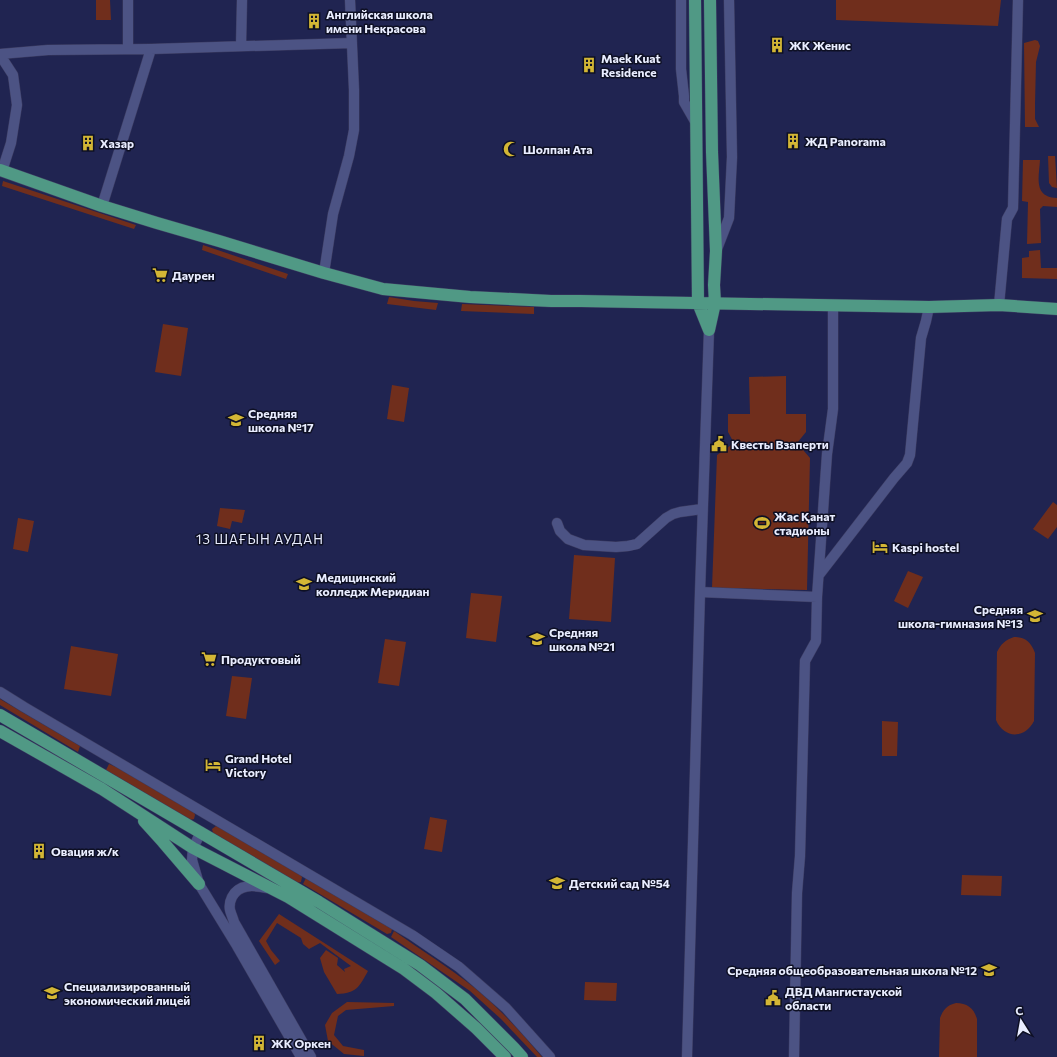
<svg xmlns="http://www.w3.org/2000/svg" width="1057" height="1057" font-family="Commissioner,sans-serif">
	<rect width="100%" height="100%" fill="#202451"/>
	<!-- green -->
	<path fill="#702e1c" d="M 96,0 L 110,0 L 111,20 L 96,20 Z
		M 836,0 L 1001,0 L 998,26 L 836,20 Z
		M 1035,40 L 1038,41 L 1040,46 L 1036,62 L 1035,104 L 1035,119 L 1039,127 L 1025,127 L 1024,43 Z
		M 1048,156 L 1055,156 L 1057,188 L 1052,187 L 1049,183 Z
		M 1023,160 L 1040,160 C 1039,177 1033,197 1057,198 L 1057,207 L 1043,206 L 1040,209 L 1041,243 L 1027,244 L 1028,202 L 1022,201 Z
		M 3,181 L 136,225 L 134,229 L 2,186 Z
		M 203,245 L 288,274 L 286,279 L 202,250 Z
		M 1040,250 L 1041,268 L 1057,268 L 1057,279 L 1022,278 L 1022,258 L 1029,257 L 1029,251 Z
		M 389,297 L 414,301 L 438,303 L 436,310 L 387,304 Z
		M 462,304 L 534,307 L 534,314 L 461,311 Z
		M 163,324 L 188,328 L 181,376 L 155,372 Z
		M 786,376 L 786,414 L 806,414 L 806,432 L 797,443 L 810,458 L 807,590 L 712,588 L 717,455 L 734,443 L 728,432 L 728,414 L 750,414 L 749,377 Z
		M 392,385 L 409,388 L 404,422 L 387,419 Z
		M 1053,502 L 1057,505 L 1057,527 L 1048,539 L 1033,529 Z
		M 220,508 L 245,510 L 242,523 L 232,521 L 230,529 L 217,526 Z
		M 18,518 L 34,521 L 28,552 L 13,549 Z
		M 574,555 L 615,558 L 611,622 L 569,619 Z
		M 908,571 L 923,577 L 908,608 L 894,601 Z
		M 471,593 L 502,596 L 496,642 L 466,638 Z
		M 1014,637 C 1025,637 1031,642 1035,653 L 1034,721 C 1025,739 1004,739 996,720 L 997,652 C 1001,644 1005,640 1014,637 Z
		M 385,639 L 406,642 L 399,686 L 378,683 Z
		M 71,646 L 118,654 L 111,696 L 64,689 Z
		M 232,676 L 252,678 L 246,719 L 226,716 Z
		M 0,699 L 80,746 L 78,752 L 0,705 Z
		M 882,721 L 898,722 L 897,756 L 882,756 Z
		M 109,764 L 123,770 L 194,812 L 195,815 L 194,819 L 190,820 L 106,770 Z
		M 430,817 L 447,820 L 442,852 L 424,849 Z
		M 216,826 L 230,833 L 301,875 L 302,877 L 301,882 L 297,883 L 213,833 L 212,829 Z
		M 962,875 L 1002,876 L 1001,896 L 961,895 Z
		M 306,878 L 392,929 L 391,933 L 387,934 L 303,884 Z
		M 279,914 L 368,971 C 359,987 357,993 337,994 L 324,972 L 320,958 L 326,950 L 338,958 L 337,965 L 345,972 L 344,969 L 351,966 L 320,943 L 309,949 L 303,944 L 301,938 L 277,923 L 266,941 L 271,950 L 280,961 L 275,965 L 259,941 Z
		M 394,931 C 421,950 450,968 476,989 C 500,1009 522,1033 542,1057 L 537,1057 L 501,1019 L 470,991 L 391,937 Z
		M 585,982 L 617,983 L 616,1001 L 584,1000 Z
		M 347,1002 L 394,1003 L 394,1006 L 346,1010 L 338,1016 L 334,1035 L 343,1046 L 364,1050 L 364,1056 L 344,1054 L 328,1041 L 325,1025 L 332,1013 Z
		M 956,1003 C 967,1003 974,1008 977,1019 L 977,1057 L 939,1057 L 940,1018 C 943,1010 947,1005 956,1003 Z"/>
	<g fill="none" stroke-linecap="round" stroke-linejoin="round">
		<defs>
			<path id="minor" d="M 681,0 L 681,69 L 684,96 L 684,102 L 696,123
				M 241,46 L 242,0
				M 128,49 L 128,0
				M 0,54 L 48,50 L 151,49 L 352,43
				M 0,55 L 13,75 L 17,105 L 11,143 L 2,171
				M 102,206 L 151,49
				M 717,249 L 729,218 L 732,157 L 729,0
				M 324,273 L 333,214 L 349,156 L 354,130 L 354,90 L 350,0
				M 999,305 L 1007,219 L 1013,208 L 1018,0
				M 557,523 L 560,531 L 568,539 L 584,545 L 616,547 L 628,546 L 637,544 L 666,518 L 673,514 L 680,512 L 702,509
				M 819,575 L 894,478 L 907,463 L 910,455 L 921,338 L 926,321 L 929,307
				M 700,592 L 817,597 L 827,454 L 833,409 L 833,306
				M 0,692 L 24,707 L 412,935 L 459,967 L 506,1008 L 550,1057
				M 201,832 L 193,848 L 192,860 L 199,884 L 237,946 L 301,1057
				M 266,888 C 253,885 239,884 232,897 C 230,901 229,905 230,910 C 231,914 233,918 234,922 L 311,1057
				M 687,1057 L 700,592 L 709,330
				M 794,1057 L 797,893 L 800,856 L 805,661 L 816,641 L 817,597"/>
			<path id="major" d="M 695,0 L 698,303 L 709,330
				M 0,170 L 102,206 L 157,223 L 219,241 L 324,273 L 383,289 L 470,297 L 551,301 L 581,301 L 929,307 L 999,305 L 1057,309
				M 709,330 L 715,303 L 714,285 L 716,251 L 712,152 L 710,0
				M 0,715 L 319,902 L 420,965 L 465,999 L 514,1048 L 522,1057
				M 0,731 L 102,789 L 193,848 L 288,897 L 404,969 L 436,993 L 476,1028 L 505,1057
				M 144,821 L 163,842 L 199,884"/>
		</defs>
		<!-- minor casing -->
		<use href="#minor" stroke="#3c3c61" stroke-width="11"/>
		<!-- major casing -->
		<use href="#major" stroke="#3c3c61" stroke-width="13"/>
		<!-- minor -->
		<use href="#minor" stroke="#4c5384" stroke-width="10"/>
		<!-- major -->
		<use href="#major" stroke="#509985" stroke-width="12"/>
	</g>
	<!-- icons -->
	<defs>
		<symbol id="building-bare" viewBox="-9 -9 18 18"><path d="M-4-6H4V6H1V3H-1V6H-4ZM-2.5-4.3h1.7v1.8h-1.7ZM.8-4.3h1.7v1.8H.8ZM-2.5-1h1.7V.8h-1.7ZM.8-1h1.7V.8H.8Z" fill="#d3b635" stroke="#0e1024" stroke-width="2.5" paint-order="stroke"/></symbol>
		<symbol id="mosque-bare" viewBox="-9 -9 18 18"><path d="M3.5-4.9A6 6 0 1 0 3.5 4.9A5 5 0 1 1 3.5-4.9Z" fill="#d3b635" stroke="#0e1024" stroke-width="2.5" paint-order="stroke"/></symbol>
		<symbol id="supermarket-bare" viewBox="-9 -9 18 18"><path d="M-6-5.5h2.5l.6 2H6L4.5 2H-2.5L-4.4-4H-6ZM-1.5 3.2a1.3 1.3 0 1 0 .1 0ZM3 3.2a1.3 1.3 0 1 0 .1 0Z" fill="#d3b635" stroke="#0e1024" stroke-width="2.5" paint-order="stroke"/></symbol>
		<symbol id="school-bare" viewBox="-9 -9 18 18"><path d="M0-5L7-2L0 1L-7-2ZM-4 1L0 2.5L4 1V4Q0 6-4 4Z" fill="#d3b635" stroke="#0e1024" stroke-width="2.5" paint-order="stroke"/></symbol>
		<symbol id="civic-bare" viewBox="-9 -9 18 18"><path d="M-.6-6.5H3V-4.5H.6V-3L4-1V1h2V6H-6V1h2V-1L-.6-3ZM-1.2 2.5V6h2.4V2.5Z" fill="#d3b635" stroke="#0e1024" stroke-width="2.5" paint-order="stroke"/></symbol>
		<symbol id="stadium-bare" viewBox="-9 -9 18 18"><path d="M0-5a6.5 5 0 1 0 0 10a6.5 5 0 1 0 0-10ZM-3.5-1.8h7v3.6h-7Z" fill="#d3b635" stroke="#0e1024" stroke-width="2.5" paint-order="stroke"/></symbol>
		<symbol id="hotel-bare" viewBox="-9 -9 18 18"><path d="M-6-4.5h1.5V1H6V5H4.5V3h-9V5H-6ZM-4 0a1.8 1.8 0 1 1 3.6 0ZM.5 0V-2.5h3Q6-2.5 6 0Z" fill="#d3b635" stroke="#0e1024" stroke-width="2.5" paint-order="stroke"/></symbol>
		<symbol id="university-bare" viewBox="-9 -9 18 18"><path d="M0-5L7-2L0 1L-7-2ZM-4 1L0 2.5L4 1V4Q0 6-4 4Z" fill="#d3b635" stroke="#0e1024" stroke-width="2.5" paint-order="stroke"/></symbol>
	</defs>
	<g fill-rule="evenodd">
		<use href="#building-bare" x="303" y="10" width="22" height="22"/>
		<use href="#building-bare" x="766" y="34" width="22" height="22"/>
		<use href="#building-bare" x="578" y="54" width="22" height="22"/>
		<use href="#building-bare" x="782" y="130" width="22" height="22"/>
		<use href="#building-bare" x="77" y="132" width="22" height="22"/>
		<use href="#mosque-bare" x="500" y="138" width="22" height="22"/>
		<use href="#supermarket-bare" x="149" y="264" width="22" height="22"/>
		<use href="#school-bare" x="225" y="409" width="22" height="22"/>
		<use href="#civic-bare" x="708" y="433" width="22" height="22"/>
		<use href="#stadium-bare" x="751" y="512" width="22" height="22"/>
		<use href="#hotel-bare" x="869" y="536" width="22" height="22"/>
		<use href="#university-bare" x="293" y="573" width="22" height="22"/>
		<use href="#school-bare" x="1024" y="605" width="22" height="22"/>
		<use href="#school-bare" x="526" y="628" width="22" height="22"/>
		<use href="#supermarket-bare" x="198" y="648" width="22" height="22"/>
		<use href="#hotel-bare" x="202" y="754" width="22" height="22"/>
		<use href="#building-bare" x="28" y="840" width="22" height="22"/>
		<use href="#school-bare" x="546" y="872" width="22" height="22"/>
		<use href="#school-bare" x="978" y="959" width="22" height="22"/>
		<use href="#school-bare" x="41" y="982" width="22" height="22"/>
		<use href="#civic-bare" x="762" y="987" width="22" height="22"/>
		<use href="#building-bare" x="248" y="1032" width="22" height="22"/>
	</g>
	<g text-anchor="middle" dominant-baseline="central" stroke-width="3" stroke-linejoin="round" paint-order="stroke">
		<!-- poi labels -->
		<g font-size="12" font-weight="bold" fill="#e9edff" stroke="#0e1024" text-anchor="start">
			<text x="326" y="14">Английская школа<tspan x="326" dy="14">имени Некрасова</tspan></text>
			<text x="789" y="45">ЖК Женис</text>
			<text x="601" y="58">Maek Kuat<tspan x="601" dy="14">Residence</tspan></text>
			<text x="805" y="141">ЖД Panorama</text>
			<text x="100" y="143">Хазар</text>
			<text x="523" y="149">Шолпан Ата</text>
			<text x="172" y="275">Даурен</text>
			<text x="248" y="413">Средняя<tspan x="248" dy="14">школа №17</tspan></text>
			<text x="731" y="444">Квесты Взаперти</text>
			<text x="774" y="516">Жас Қанат<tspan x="774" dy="14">стадионы</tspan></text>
			<text x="892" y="547">Kaspi hostel</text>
			<text x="316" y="577">Медицинский<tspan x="316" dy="14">колледж Меридиан</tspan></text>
			<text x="1023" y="609" text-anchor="end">Средняя<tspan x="1023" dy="14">школа-гимназия №13</tspan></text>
			<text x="549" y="632">Средняя<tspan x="549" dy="14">школа №21</tspan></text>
			<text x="221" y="659">Продуктовый</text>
			<text x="225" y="758">Grand Hotel<tspan x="225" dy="14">Victory</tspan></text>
			<text x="51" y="851">Овация ж/к</text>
			<text x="569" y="883">Детский сад №54</text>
			<text x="977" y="970" text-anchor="end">Средняя общеобразовательная школа №12</text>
			<text x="64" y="986">Специализированный<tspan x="64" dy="14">экономический лицей</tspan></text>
			<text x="785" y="991">ДВД Мангистауской<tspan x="785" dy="14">области</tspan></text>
			<text x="271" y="1043">ЖК Оркен</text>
		</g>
		<!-- neighbourhood labels -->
		<g font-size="13" letter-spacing="1" fill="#e9edff" stroke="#0e1024">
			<text x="260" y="539">13 ШАҒЫН АУДАН</text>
		</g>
	</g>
	<!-- north arrow -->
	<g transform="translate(1021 1021) rotate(349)" stroke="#0e1024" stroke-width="3" paint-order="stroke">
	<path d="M0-3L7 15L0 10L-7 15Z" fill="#e9edff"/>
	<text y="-6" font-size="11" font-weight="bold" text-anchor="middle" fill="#e9edff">С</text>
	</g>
</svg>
